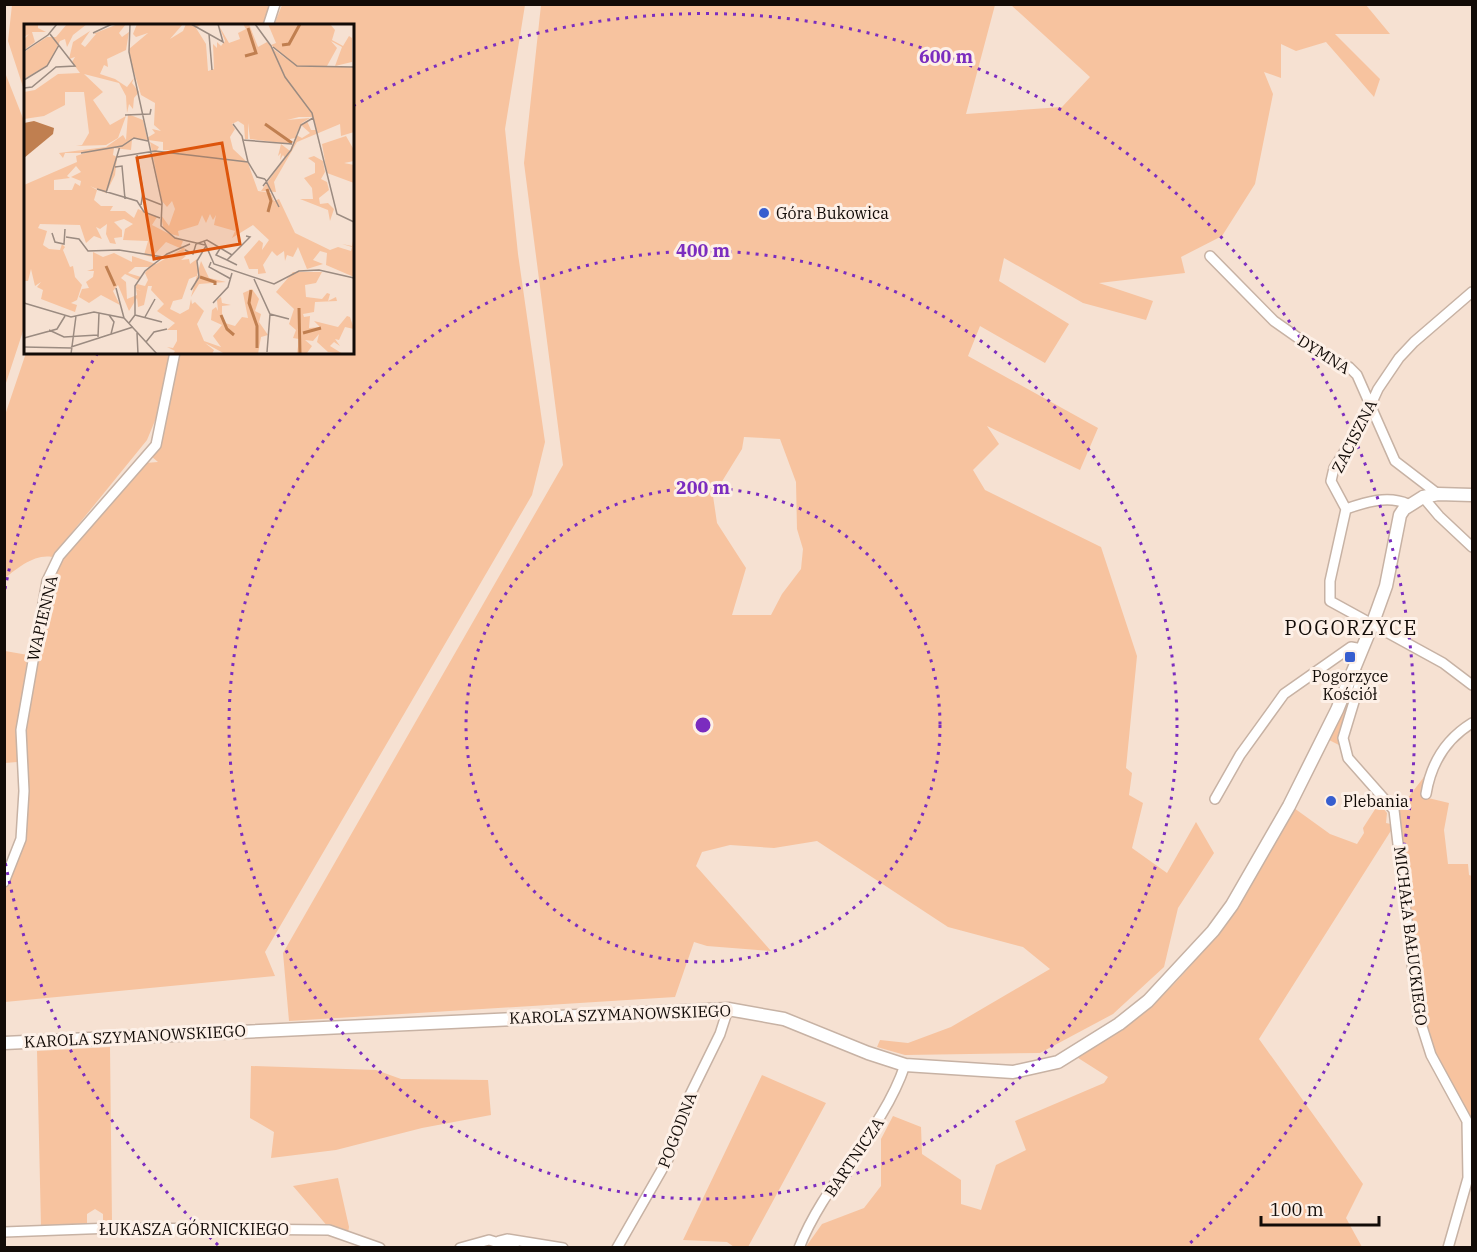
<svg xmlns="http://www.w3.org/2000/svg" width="1477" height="1252" font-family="'IBM Plex Serif',serif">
	<rect width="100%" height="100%" fill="#f6e1d2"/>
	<!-- green -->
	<path fill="#f7c39f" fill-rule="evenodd" d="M 12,5 L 271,5 L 264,25 L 26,26 L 25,93 L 8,41 Z
		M 282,5 L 525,5 L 505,129 L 518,254 L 545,442 L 532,495 L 265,952 L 275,976 L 5,1002 L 4,893 L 25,840 L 27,788 L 25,727 L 51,580 L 62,559 L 145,463 L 158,462 L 151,456 L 178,353 L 352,352 L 352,26 L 274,25 Z
		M 541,5 L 995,5 L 966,114 L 1062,107 L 1090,77 L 1011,5 L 1366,5 L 1390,34 L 1335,34 L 1380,79 L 1374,97 L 1326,42 L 1296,51 L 1281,44 L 1281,78 L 1264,72 L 1273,94 L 1255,184 L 1222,236 L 1181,257 L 1185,273 L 1099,283 L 1153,301 L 1146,320 L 1083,303 L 1004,258 L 999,281 L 1069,324 L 1045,363 L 980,326 L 968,356 L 1098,428 L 1080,470 L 987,426 L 999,444 L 973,470 L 985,490 L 1101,547 L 1137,656 L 1126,768 L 1132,773 L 1129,795 L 1143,803 L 1132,848 L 1167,873 L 1196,822 L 1214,853 L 1178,908 L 1164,967 L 1113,1014 L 1040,1053 L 905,1055 L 877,1047 L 880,1040 L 908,1043 L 951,1027 L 1050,969 L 1023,947 L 948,927 L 817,841 L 774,848 L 730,845 L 702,852 L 696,866 L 771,951 L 707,946 L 694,942 L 675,997 L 289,1021 L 283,953 L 563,465 L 524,163 ZM 744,437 L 780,439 L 796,482 L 797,529 L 803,549 L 801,569 L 782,594 L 771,615 L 732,615 L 746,568 L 717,523 L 713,496 L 742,449 Z
		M 4,70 L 26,126 L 25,325 L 5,386 Z
		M 26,353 L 170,353 L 159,411 L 147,440 L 52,557 C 34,554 18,568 5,578 L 5,415 Z
		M 5,651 L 28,655 L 17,728 L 17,762 L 5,763 Z
		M 1352,686 L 1355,689 L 1339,745 L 1329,740 Z
		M 1427,773 L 1424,797 L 1449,803 L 1444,830 L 1448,864 L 1468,864 L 1469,875 L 1472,876 L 1472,1122 C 1457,1094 1435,1064 1426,1033 C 1407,959 1412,880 1397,806 L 1407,799 Z
		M 1379,803 L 1387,813 L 1386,823 L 1391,824 L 1392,829 L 1259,1039 L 1363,1184 L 1346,1218 L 1362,1247 L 805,1248 L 822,1224 L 864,1208 L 881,1186 L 881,1139 L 893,1116 L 921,1127 L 922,1154 L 961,1180 L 961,1204 L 981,1210 L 996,1165 L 1026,1150 L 1015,1121 L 1104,1083 L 1108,1077 L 1075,1056 C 1101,1038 1131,1022 1155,1002 C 1211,954 1255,870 1294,808 L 1330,834 L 1357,844 L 1364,833 L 1363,828 Z
		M 110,1047 L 112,1223 L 103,1224 L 103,1214 L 95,1209 L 87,1214 L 87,1225 L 41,1227 L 37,1051 Z
		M 251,1066 L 376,1070 L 401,1079 L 488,1080 L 491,1115 L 422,1128 L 336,1150 L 271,1158 L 274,1132 L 250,1118 Z
		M 762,1075 L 826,1103 L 748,1247 L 734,1247 L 727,1242 L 683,1240 Z
		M 338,1178 L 349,1227 L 348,1233 L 329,1228 L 293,1186 Z"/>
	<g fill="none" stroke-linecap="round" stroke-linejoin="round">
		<defs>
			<path id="minor" d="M 268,26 L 275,4
				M 1210,256 L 1274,321 L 1321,354 L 1349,367 L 1357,375 L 1395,461 L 1438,494
				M 1423,497 L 1439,516 L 1472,547
				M 1346,509 L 1331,481 L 1334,468 L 1361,426 L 1378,389 L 1399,358 L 1414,342 L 1472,292
				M 1346,509 L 1330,581 L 1330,601 L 1443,663 L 1472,685
				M 1346,509 C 1366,502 1388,495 1408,504
				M 1353,672 L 1358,674 L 1360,682 L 1343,738 L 1348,758 L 1394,810 L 1418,1014 L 1431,1055 L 1467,1121 L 1468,1178 L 1448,1248
				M 1426,794 C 1431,763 1446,739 1472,723
				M 1215,799 L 1240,755 L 1284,694 L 1351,647 L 1362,649
				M 4,882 L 21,839 L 24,791 L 21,730 L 47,581 L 59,556 L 156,445 L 175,352
				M 4,1232 L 113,1228 L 329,1230 L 380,1248
				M 499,1241 L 507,1239 L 563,1248
				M 460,1248 L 489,1240 L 515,1248
				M 617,1248 L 668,1159 L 688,1099 L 720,1034 L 728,1009
				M 799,1248 C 825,1181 882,1133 905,1065"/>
			<path id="tertiary" d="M 4,1043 L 728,1009 L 784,1019 L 868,1053 L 905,1065 L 1013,1072 L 1058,1062 L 1119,1024 L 1148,1001 L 1213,931 L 1232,905 L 1289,806 L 1337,710 L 1372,625 L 1386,586 L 1400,515 L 1404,509 L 1423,497 L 1438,494 L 1472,495"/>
		</defs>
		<!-- minor casing -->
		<use href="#minor" stroke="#c7b2a4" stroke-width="12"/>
		<!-- tertiary casing -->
		<use href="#tertiary" stroke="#c7b2a4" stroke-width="15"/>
		<!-- minor -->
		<use href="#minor" stroke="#fff" stroke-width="9"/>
		<!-- tertiary -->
		<use href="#tertiary" stroke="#fff" stroke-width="12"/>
	</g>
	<!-- distance rings -->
	<g fill="none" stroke="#7b2cbf" stroke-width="3" stroke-dasharray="3 6">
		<circle cx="703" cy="725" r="237"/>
		<circle cx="703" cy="725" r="474"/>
		<path d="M218 1245A711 711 0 0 1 5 861M5 589A711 711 0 0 1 97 354M353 106A711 711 0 0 1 1188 1245"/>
	</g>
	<!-- markers -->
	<g fill="#375ecf" stroke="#fdf0e7" stroke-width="2">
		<circle cx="764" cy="213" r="6"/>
		<rect x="1344" y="651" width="12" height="12" rx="3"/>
		<circle cx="1331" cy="801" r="6"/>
	</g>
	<g text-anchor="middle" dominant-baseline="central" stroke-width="6" stroke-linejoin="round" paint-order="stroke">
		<!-- poi labels -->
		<g font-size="16" fill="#120b07" stroke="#fdf0e7" text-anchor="start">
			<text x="776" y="213">Góra Bukowica</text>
			<text x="1350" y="676" text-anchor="middle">Pogorzyce<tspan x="1350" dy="18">Kościół</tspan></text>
			<text x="1343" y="801">Plebania</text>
		</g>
		<!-- street labels -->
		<g font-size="16" fill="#120b07" stroke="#fdf0e7">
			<text transform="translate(1324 354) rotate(32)">DYMNA</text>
			<text transform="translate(1354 436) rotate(-63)">ZACISZNA</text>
			<text transform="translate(42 618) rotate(-77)">WAPIENNA</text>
			<text transform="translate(1411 936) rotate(83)">MICHAŁA BAŁUCKIEGO</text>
			<text transform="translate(620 1014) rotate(-2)">KAROLA SZYMANOWSKIEGO</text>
			<text transform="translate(135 1036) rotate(-3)">KAROLA SZYMANOWSKIEGO</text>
			<text transform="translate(677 1130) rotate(-69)">POGODNA</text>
			<text transform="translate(854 1157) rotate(-56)">BARTNICZA</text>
			<text x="194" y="1229">ŁUKASZA GÓRNICKIEGO</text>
		</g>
		<!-- quarter labels -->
		<g font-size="20" letter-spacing="1.5" fill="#120b07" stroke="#fdf0e7">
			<text x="1351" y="627">POGORZYCE</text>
		</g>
	</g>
	<!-- overview -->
	<g transform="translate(24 24)">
		<rect width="330" height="330" fill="#f6e1d2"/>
		<path d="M 0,0 L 14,0 L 14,4 L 22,8 L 8,8 L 11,18 L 0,26 L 0,15 L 5,10 L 0,13 ZM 43,0 L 63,0 L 49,11 L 43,23 L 41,15 L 36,17 L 25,40 L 0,55 L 0,28 L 23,13 L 32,13 ZM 94,0 L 102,0 L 95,9 L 98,13 L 105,8 L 102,26 L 83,35 L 84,43 L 80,41 L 76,50 L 91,55 L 103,63 L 110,54 L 108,59 L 115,68 L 110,74 L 109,85 L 105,80 L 103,89 L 102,72 L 95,59 L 60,50 L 79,68 L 69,76 L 86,101 L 102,92 L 94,114 L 82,121 L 52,122 L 58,121 L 65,109 L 60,68 L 41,68 L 41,81 L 20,92 L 0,95 L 0,68 L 11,66 L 34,50 L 56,49 L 48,38 L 51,33 L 45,35 L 49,18 L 66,7 L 57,20 L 61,23 L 72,10 L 69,10 ZM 113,0 L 159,0 L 146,15 L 159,7 L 162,0 L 178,0 L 172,4 L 182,20 L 184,47 L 190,45 L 189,20 L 193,24 L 193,18 L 197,22 L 201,17 L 194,0 L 205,19 L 216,15 L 214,9 L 222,5 L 219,0 L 225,0 L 234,23 L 243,18 L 248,24 L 264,36 L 247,21 L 252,19 L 244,0 L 306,0 L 311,6 L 308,16 L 319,22 L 325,12 L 328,14 L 328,38 L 311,42 L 318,23 L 307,17 L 313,24 L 303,42 L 330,43 L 330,108 L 317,112 L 316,100 L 273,118 L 250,158 L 252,168 L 237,167 L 261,134 L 259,131 L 256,136 L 257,129 L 254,132 L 257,120 L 266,127 L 271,114 L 266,115 L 265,120 L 226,115 L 224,99 L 224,115 L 221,115 L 220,101 L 214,97 L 208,100 L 211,105 L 206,113 L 209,125 L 224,139 L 234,167 L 247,169 L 250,177 L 255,175 L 271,209 L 306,226 L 314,223 L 327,227 L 328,223 L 318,220 L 328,222 L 330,212 L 330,253 L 302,241 L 303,229 L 296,227 L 289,236 L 299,240 L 283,245 L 274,223 L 269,233 L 263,231 L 261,237 L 260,227 L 253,232 L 248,227 L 239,241 L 242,249 L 234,250 L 234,245 L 225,245 L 220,233 L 235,216 L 239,219 L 238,226 L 245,216 L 229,201 L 208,214 L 211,207 L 190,201 L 192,191 L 189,196 L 186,190 L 182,199 L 178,191 L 174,201 L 154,207 L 155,212 L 146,210 L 139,203 L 137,191 L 145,202 L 151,185 L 148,177 L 143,183 L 138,177 L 126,118 L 135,123 L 132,128 L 145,130 L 146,126 L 139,126 L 139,118 L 109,114 L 104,118 L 108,116 L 107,126 L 90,124 L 89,131 L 77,125 L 93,133 L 91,151 L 82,169 L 66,162 L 73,166 L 70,176 L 77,182 L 89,182 L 86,187 L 101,187 L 110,194 L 114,185 L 133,193 L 128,201 L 159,217 L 157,222 L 163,226 L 157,229 L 162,232 L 157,236 L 165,235 L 166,240 L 173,235 L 175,251 L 165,255 L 158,275 L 149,277 L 146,285 L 156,290 L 165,285 L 167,275 L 168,280 L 171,278 L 180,287 L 173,300 L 180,317 L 197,323 L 189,312 L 198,301 L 187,296 L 188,286 L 192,283 L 194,287 L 193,276 L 197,273 L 198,279 L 207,281 L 198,282 L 198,290 L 201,299 L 211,302 L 218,293 L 224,294 L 219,269 L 228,265 L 235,275 L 231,287 L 237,290 L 235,298 L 244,311 L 237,313 L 234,330 L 201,330 L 181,319 L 190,326 L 188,330 L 149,330 L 151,327 L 143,323 L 149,324 L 153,317 L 153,306 L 143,306 L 151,299 L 133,287 L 140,280 L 127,266 L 128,262 L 124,262 L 120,281 L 114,283 L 113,274 L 105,287 L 94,261 L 89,267 L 96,281 L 77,271 L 65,279 L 55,273 L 58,265 L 65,264 L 62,258 L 69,253 L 70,247 L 63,247 L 69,245 L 69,228 L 79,233 L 90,229 L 108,238 L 108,232 L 132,240 L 158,225 L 142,218 L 128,233 L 120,231 L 124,217 L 99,216 L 101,205 L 109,200 L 100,195 L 90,198 L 98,206 L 98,213 L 90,214 L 92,220 L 86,219 L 82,210 L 83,200 L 76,205 L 72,203 L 78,215 L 70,212 L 62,219 L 56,201 L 16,200 L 14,204 L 23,207 L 19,221 L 25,225 L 36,226 L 38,220 L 41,223 L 39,226 L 46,243 L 49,242 L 51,253 L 58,261 L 53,276 L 47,279 L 53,281 L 51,288 L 17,275 L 19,266 L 13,263 L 17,258 L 11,262 L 7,245 L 4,257 L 0,257 L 0,161 L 53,138 L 52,132 L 61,129 L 41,129 L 39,134 L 35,129 L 82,123 L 99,111 L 102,116 L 104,90 L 119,96 L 123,114 L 131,109 L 128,105 L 137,107 L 130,101 L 131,79 L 117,71 L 106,35 L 105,25 L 124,9 L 112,13 L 109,10 ZM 275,93 L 289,93 L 292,106 L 287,106 L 283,97 L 277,101 L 286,109 L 278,114 L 272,111 L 278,99 L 286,94 L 263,96 ZM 52,142 L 57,148 L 47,153 L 57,157 L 56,162 L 51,159 L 48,166 L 30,166 L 30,156 L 46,154 L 43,152 ZM 111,243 L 125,243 L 121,249 L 124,256 L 121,262 L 113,260 L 111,264 L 117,267 L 112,265 L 113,271 L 103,275 L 102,258 L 97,254 L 101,250 L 114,256 L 117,253 L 104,249 ZM 322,112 L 330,126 L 330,137 L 320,139 L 330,141 L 330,159 L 303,149 L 298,120 ZM 290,132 L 299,137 L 301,148 L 297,155 L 303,158 L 305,166 L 295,174 L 296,180 L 304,179 L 310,185 L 306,197 L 304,186 L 276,175 L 289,175 L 288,164 L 280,154 L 291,149 L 291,139 L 284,134 ZM 177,237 L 185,254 L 202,258 L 175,260 L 167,273 ZM 269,248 L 298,248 L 292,259 L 281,261 L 282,273 L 298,275 L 303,269 L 306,270 L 304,277 L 312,273 L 313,277 L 291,278 L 290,288 L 279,290 L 280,293 L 286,292 L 285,304 L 296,303 L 290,297 L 314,303 L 323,292 L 326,293 L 330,305 L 321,303 L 315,316 L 311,315 L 316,322 L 310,318 L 306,322 L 319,330 L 304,328 L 293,318 L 295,310 L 289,317 L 281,316 L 288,322 L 283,329 L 273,330 L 275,315 L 269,314 L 272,306 L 265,300 L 270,285 L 252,268 Z" fill="#f7c39f" fill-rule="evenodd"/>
		<path d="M 10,97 L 30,104 L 29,110 L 0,134 L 0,99 Z" fill="#c07f50"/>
		<path fill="none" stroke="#c07f50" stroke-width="3" d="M 258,21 L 265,20 L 276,0M 221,32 L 232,29 L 224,4M 241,100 L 268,119M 243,165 L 247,177 L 244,188M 82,242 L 91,262M 176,253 L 191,258 L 191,261M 227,266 L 225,279 L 233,302 L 233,324M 275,284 L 276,330M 197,291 L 203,305 L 210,311M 279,309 L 297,304"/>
		<path fill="none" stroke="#9b8b81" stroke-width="1.5" d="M 106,0 L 105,28 L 138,179 L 137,202 L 151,214 L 181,221M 167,0 L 199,18 L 194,0M 231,0 L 247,22 L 261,53 L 288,89 L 313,190 L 330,198M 69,9 L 88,0M 185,10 L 188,46M 249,23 L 273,42 L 330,43M 0,27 L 24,11 L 33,0M 0,56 L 23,42 L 35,21M 0,64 L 8,63 L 32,43 L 51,42 L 26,10M 101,91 L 126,90 L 127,85M 209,100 L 218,112 L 224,138 L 233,153 L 241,155M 218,116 L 268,120M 57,129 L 98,122 L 110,114 L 124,117M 113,131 L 119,168 L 117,181M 93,133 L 131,127 L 224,138M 91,143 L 98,142 L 101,175M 241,155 L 255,183M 239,162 L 267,126 L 277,101 L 289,94M 73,165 L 113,177 L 120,188 L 136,194M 82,169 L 96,122M 120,174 L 138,181M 28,209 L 31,218 L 40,220 L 41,205M 42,213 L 55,215 L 64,227 L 95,226 L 139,233M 180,217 L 190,240 L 250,260 L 275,247 L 295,246 L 330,254M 172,220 L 183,216 L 208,231M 197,223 L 192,231 L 203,236M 161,226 L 169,230 L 172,220M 187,238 L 185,243 L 207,255M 213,241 L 203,236 L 226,213 L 222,212M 230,255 L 246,290 L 265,295M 92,264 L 100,294M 167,266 L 175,253 L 173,237 L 182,222M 0,279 L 47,293 L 70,288 L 100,294 L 133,330M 189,279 L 204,263 L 208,249M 85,291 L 90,298 L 87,310M 111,291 L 138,298M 121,293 L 131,275M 105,299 L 111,291 L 111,262 L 121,247 L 143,230 L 166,220M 25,306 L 40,313 L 74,311M 113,309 L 114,330M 74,313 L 75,289M 0,314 L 33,305 L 41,292M 122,318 L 130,308 L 143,305M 0,323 L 47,324M 47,323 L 109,303M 243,328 L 246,290M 47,330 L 52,292"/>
		<path fill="#dd550c" fill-opacity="0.15" stroke="#dd550c" stroke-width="3" d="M 198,119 L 216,220 L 130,235 L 113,134 Z"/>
		<rect width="330" height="330" fill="none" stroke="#120b07" stroke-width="3"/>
	</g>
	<circle cx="703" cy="725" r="9" fill="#7b2cbf" stroke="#fdf0e7" stroke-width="3"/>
	<g font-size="18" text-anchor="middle" font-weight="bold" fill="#7b2cbf" stroke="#fdf0e7" stroke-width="6" stroke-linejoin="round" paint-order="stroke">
		<text x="946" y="63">600 m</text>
		<text x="703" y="257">400 m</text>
		<text x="703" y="494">200 m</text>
	</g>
	<!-- border -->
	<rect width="1477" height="1252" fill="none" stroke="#120b07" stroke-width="12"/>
	<!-- scale -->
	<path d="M1261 1216v9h118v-9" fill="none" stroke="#120b07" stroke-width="3"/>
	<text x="1270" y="1216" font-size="18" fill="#120b07" stroke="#fdf0e7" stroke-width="4.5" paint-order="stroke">100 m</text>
</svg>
